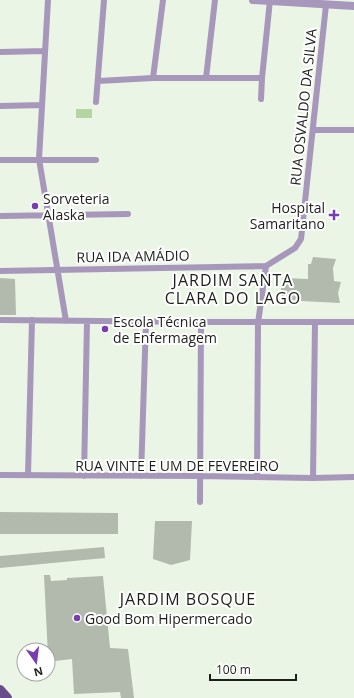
<svg xmlns="http://www.w3.org/2000/svg" width="354" height="698" font-family="'Open Sans',sans-serif">
	<rect width="100%" height="100%" fill="#ebf5e5"/>
	<!-- green -->
	<path fill="#b4d4a3" d="M 76,109 L 92,109 L 92,118 L 76,118 Z"/>
	<!-- building -->
	<path fill="#b1baac" d="M 313,257 L 336,259 L 333,268 L 334,281 L 341,282 L 338,293 L 340,303 L 282,300 L 281,288 L 283,278 L 308,279 L 308,264 L 311,264 Z
		M 0,278 L 15,279 L 16,315 L 0,315 Z
		M 0,512 L 118,513 L 118,534 L 0,534 Z
		M 155,521 L 192,521 L 190,560 L 171,565 L 153,559 Z
		M 104,547 L 105,558 L 0,568 L 0,556 Z
		M 44,575 L 50,575 L 51,581 L 67,580 L 67,578 L 103,576 L 110,648 L 128,649 L 134,698 L 121,698 L 120,692 L 74,694 L 72,659 L 55,661 L 54,655 L 48,656 Z"/>
	<g fill="none" stroke-linecap="round" stroke-linejoin="round">
		<!-- minor -->
		<path stroke="#a797bb" stroke-width="6" d="M 48,0 L 39,159 L 66,321
			M 0,52 L 45,51
			M 153,78 L 163,0
			M 206,78 L 215,0
			M 98,81 L 153,78 L 262,78
			M 261,99 L 262,78 L 270,0
			M 96,102 L 104,0
			M 0,106 L 42,105
			M 313,130 L 354,130
			M 0,160 L 96,160
			M 0,216 L 128,214
			M 0,271 L 266,266 L 295,248 L 301,239 L 326,5
			M 0,320 L 201,322 L 354,322
			M 0,475 L 200,476 L 313,478 L 354,477
			M 28,475 L 32,320
			M 84,476 L 87,321
			M 141,476 L 146,321
			M 257,477 L 258,323 L 266,266
			M 313,478 L 315,323
			M 200,502 L 201,322"/>
		<!-- tertiary -->
		<path stroke="#a797bb" stroke-width="8" d="M 253,0 L 354,6"/>
		<!-- primary -->
		<path stroke="#694c8a" stroke-width="10" d="M 0,690 L 7,698"/>
	</g>
	<!-- markers -->
	<g fill="#7a3cb1" stroke="#fff" stroke-width="1.5">
		<circle cx="35" cy="206" r="4"/>
		<path d="M332 209h4v4h4v4h-4v4h-4v-4h-4v-4h4z"/>
		<circle cx="105" cy="329" r="4"/>
		<circle cx="77" cy="618" r="4"/>
	</g>
	<g text-anchor="middle" dominant-baseline="central" stroke-width="4" stroke-linejoin="round" paint-order="stroke">
		<!-- street labels -->
		<g font-size="14" fill="#1c1f1a" stroke="#fff">
			<text transform="translate(303 107) rotate(-84)">RUA OSVALDO DA SILVA</text>
			<text transform="translate(133 256) rotate(-1)">RUA IDA AMÁDIO</text>
			<text x="177" y="465">RUA VINTE E UM DE FEVEREIRO</text>
		</g>
		<!-- poi labels -->
		<g font-size="14" fill="#1c1f1a" stroke="#fff" text-anchor="start">
			<text x="43" y="198">Sorveteria<tspan x="43" dy="16">Alaska</tspan></text>
			<text x="325" y="207" text-anchor="end">Hospital<tspan x="325" dy="16">Samaritano</tspan></text>
			<text x="113" y="321">Escola Técnica<tspan x="113" dy="16">de Enfermagem</tspan></text>
			<text x="85" y="618">Good Bom Hipermercado</text>
		</g>
		<!-- quarter labels -->
		<g font-size="16" letter-spacing="1" fill="#1c1f1a" stroke="#fff">
			<text x="233" y="280">JARDIM SANTA<tspan x="233" dy="18">CLARA DO LAGO</tspan></text>
			<text x="188" y="599">JARDIM BOSQUE</text>
		</g>
	</g>
	<!-- north arrow -->
	<g transform="translate(36 662) rotate(166)"><circle r="19" fill="#ffffff" stroke="#a4a5a3"/>
	<path d="M0-3L7 15L0 10L-7 15Z" fill="#7a3cb1"/>
	<text y="-6" font-size="11" font-weight="bold" text-anchor="middle" fill="#1c1f1a">N</text>
	</g>
	<!-- scale -->
	<path d="M210 674v6h86v-6" fill="none" stroke="#1c1f1a" stroke-width="2"/>
	<text x="216" y="674" font-size="12" fill="#1c1f1a" stroke="#ffffff" stroke-width="3" paint-order="stroke">100 m</text>
</svg>
